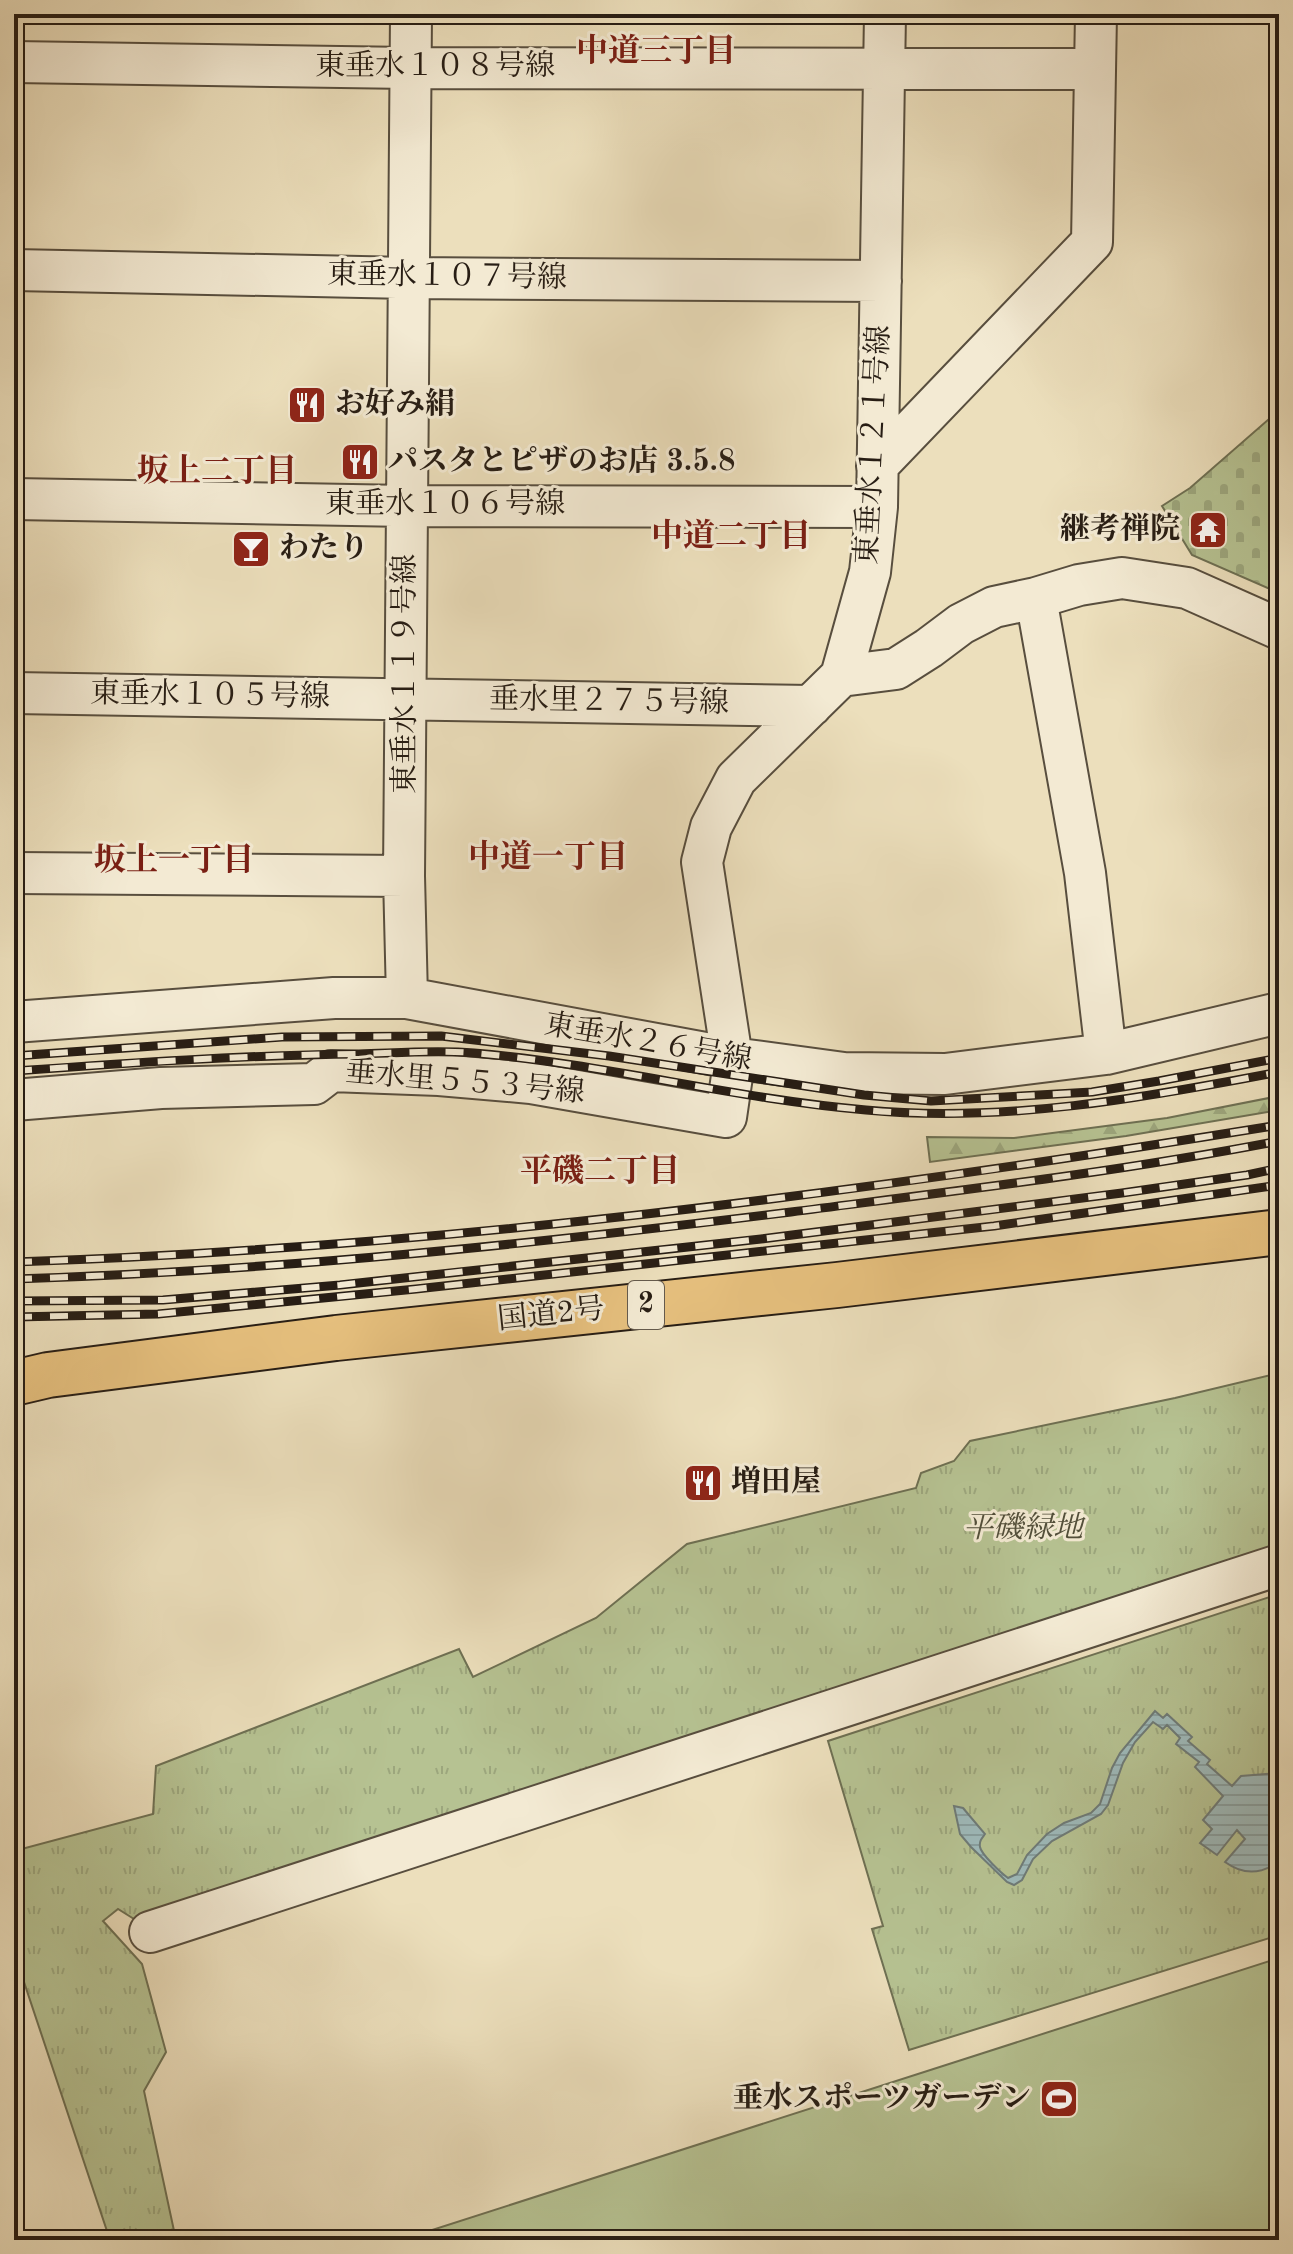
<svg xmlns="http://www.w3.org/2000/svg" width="1293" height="2254" font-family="'Old Standard TT','Noto Serif JP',serif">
	<defs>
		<pattern id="grass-tufts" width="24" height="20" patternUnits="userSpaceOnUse" patternTransform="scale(2)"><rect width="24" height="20" fill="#b6c292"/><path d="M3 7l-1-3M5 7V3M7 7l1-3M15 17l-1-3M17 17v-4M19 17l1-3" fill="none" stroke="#9ca67d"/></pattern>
		<pattern id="forest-firs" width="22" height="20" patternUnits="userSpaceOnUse" patternTransform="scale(2)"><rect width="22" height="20" fill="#b6c292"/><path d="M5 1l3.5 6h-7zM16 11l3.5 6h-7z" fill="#9ca67d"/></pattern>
		<pattern id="cemetery-stones" width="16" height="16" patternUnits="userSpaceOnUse" patternTransform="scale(2)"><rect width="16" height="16" fill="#b6c292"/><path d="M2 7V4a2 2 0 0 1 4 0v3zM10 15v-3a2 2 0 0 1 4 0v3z" fill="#9ca67d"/></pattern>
		<pattern id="water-rules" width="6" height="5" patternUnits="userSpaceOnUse" patternTransform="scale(2)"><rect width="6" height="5" fill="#9ebabb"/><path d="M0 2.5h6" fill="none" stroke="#889fa0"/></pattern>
	</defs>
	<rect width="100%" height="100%" fill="#ecdfbc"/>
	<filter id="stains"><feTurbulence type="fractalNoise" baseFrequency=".0025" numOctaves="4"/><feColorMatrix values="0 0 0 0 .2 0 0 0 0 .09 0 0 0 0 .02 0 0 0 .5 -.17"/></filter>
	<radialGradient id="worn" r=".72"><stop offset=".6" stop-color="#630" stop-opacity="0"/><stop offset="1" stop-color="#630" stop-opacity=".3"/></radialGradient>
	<!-- grass -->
	<path fill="url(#grass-tufts)" stroke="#6e7053" stroke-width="2" d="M 1279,1373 L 1279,1547 L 134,1919 L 118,1909 L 103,1921 L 142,1964 L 166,2052 L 144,2091 L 176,2240 L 110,2240 L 14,1952 L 14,1851 L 153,1814 L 156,1766 L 459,1649 L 473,1677 L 596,1618 L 687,1544 L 916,1488 L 921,1473 L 954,1461 L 970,1441 L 1175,1398 Z
		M 1279,1594 L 1279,1935 L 909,2050 L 872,1929 L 883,1926 L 828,1741 Z"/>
	<!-- forest -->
	<path fill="url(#forest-firs)" stroke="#6e7053" stroke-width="2" d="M 1279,1096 L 1279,1110 L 1126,1136 L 930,1162 L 927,1137 L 1014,1138 L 1167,1118 Z"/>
	<!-- cemetery -->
	<path fill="url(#cemetery-stones)" stroke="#6e7053" stroke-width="2" d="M 1269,419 L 1279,421 L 1279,593 L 1192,555 L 1162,506 L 1190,488 Z"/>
	<!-- pitch -->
	<path fill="#b6c292" stroke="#6e7053" stroke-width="2" d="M 1279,1958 L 1279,2240 L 401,2240 Z"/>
	<!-- water -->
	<path fill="url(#water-rules)" stroke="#6e7b78" stroke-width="2" d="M 1155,1711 L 1163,1718 L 1167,1714 L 1192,1737 L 1188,1741 L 1210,1760 L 1207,1764 L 1232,1786 L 1241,1776 L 1279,1773 L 1278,1862 C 1260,1875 1243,1875 1225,1862 L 1245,1839 L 1237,1830 L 1217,1855 L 1200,1843 L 1212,1829 L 1203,1820 L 1223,1796 L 1195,1767 L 1199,1762 L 1176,1744 L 1180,1738 L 1167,1725 L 1163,1729 L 1153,1722 L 1135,1742 L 1123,1763 L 1108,1805 L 1101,1814 L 1052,1841 L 1033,1859 L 1022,1880 L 1014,1885 L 1007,1882 L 971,1847 L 960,1834 L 954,1806 L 963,1808 L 985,1834 C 982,1838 979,1841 980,1847 C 981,1854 1001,1873 1008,1878 L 1017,1874 L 1027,1855 L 1047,1834 L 1064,1823 L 1091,1813 L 1100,1804 L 1112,1768 L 1120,1753 Z"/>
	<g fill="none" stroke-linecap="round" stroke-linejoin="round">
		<defs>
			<path id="minor" d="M 14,62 L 410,68 L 1095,69
				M 14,270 L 409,278 L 881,281
				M 877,466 L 1092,242 L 1096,14
				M 14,499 L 407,506 L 877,507
				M 1036,598 L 1085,873 L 1106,1054
				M 841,676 L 896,669 L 929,648 L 961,624 L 994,607 L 1036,598 L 1079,585 L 1122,578 L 1187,588 L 1279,629
				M 14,693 L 811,706
				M 14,873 L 404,876
				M 407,998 L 404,876 L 411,14
				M 14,1022 L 334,998 L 407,998 L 732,1058 L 844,1073 L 945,1074 L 1106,1054 L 1279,1013
				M 14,1100 L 161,1088 L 314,1084 L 331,1071 L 439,1075 L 531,1083 L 726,1117 L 732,1076 L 732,1058 L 702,862 L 711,827 L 736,779 L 841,676 L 870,572 L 877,507 L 885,14
				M 150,1932 L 1279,1565"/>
			<path id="highway" d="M 14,1383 L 48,1375 L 336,1338 L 837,1285 L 1279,1232"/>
		</defs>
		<!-- minor casing -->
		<use href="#minor" stroke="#584e3e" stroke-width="44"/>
		<!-- highway casing -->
		<use href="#highway" stroke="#271d14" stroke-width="48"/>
		<!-- minor -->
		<use href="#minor" stroke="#f3ead3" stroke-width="40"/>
		<!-- highway -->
		<use href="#highway" stroke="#e6c07e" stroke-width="44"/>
		<defs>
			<path id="rail" d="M 14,1056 L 282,1037 L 441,1036 L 609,1056 L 864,1095 L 931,1101 L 1092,1092 L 1159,1081 L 1279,1058
				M 14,1071 C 129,1063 244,1055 359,1054 C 397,1053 436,1050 474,1053 C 606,1064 735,1099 866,1110 C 1005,1123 1143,1098 1279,1072
				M 14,1262 C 438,1248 860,1193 1279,1125
				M 14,1279 C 274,1271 533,1244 791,1212 C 954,1191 1118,1172 1279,1141
				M 14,1301 L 163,1300 L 340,1285 L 761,1239 L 1122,1193 L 1247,1175 L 1279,1168
				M 14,1317 L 158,1314 L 416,1289 L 994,1226 L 1279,1185"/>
		</defs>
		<!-- rail casing -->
		<use href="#rail" stroke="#271d14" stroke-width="9"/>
		<!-- rail -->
		<use href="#rail" stroke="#f3ead3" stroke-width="6" stroke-dasharray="18" stroke-linecap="butt"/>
	</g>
	<!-- icons -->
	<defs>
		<symbol id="restaurant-square" viewBox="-11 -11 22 22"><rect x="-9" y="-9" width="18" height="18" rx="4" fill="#8f2418" stroke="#f3ead3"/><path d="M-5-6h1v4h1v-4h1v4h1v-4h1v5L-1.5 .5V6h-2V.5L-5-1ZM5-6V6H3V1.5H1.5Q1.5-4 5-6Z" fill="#fff"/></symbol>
		<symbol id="temple-square" viewBox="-11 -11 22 22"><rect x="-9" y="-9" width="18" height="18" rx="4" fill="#8f2418" stroke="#f3ead3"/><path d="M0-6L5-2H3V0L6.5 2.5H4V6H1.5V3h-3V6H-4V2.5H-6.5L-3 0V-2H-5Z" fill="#fff"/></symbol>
		<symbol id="bar-square" viewBox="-11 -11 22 22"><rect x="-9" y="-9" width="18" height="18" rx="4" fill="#8f2418" stroke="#f3ead3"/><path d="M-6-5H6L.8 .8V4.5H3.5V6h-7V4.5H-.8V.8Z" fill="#fff"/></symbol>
		<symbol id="stadium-square" viewBox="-11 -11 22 22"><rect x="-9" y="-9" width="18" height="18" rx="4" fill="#8f2418" stroke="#f3ead3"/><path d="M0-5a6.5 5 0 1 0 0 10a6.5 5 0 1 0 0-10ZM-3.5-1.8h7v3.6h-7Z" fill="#fff"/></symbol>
	</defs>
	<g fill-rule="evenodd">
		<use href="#restaurant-square" x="285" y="383" width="44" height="44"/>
		<use href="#restaurant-square" x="338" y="440" width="44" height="44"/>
		<use href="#temple-square" x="1186" y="508" width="44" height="44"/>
		<use href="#bar-square" x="229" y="527" width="44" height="44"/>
		<use href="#restaurant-square" x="681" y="1461" width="44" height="44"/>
		<use href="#stadium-square" x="1037" y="2077" width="44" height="44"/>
	</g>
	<g text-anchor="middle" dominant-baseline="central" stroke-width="6" stroke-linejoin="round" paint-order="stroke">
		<!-- shield labels -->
		<rect fill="#f3ead3" stroke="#645a4d" stroke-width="2" x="628" y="1281" width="36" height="48" rx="6"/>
		<g font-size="28" font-weight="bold" fill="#271d14">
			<text x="646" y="1305">2</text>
		</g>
		<!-- street labels -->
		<g font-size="30" fill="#271d14" stroke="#f3ead3">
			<text x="435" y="67">東垂水１０８号線</text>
			<text transform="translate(447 277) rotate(1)">東垂水１０７号線</text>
			<text transform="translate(874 445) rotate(-87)">東垂水１２１号線</text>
			<text x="445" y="505">東垂水１０６号線</text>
			<text transform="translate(406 674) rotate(-90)">東垂水１１９号線</text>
			<text transform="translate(210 696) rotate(1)">東垂水１０５号線</text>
			<text transform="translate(609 702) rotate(1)">垂水里２７５号線</text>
			<text transform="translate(648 1043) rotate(10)">東垂水２６号線</text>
			<text transform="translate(465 1083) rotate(5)">垂水里５５３号線</text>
			<text transform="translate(551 1315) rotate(-6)">国道2号</text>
		</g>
		<!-- poi labels -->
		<g font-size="30" font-weight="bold" fill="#271d14" stroke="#f3ead3" text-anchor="start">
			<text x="335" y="405">お好み絹</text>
			<text x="388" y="462">パスタとピザのお店 3.5.8</text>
			<text x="1180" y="530" text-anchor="end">継考禅院</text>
			<text x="279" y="549">わたり</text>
			<text x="731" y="1483">増田屋</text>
			<text x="1031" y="2099" text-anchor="end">垂水スポーツガーデン</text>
		</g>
		<!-- park labels -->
		<g font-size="30" font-style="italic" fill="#524f3a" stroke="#f3ead3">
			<text x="1023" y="1529">平磯緑地</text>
		</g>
		<!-- neighbourhood labels -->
		<g font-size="32" font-weight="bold" fill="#7a1f14" stroke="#f3ead3">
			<text x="656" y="53">中道三丁目</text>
			<text x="217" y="473">坂上二丁目</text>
			<text x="731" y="538">中道二丁目</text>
			<text x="548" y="859">中道一丁目</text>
			<text x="174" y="862">坂上一丁目</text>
			<text x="600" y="1173">平磯二丁目</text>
		</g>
	</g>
	<!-- margin -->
	<rect width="1293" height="2254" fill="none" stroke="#ecdfbc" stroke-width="48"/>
	<rect x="16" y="16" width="1261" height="2222" fill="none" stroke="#271d14" stroke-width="4"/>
	<rect x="24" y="24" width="1245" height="2206" fill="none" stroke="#271d14" stroke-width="2"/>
	<rect width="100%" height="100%" filter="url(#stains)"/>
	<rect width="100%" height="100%" fill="url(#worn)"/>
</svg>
